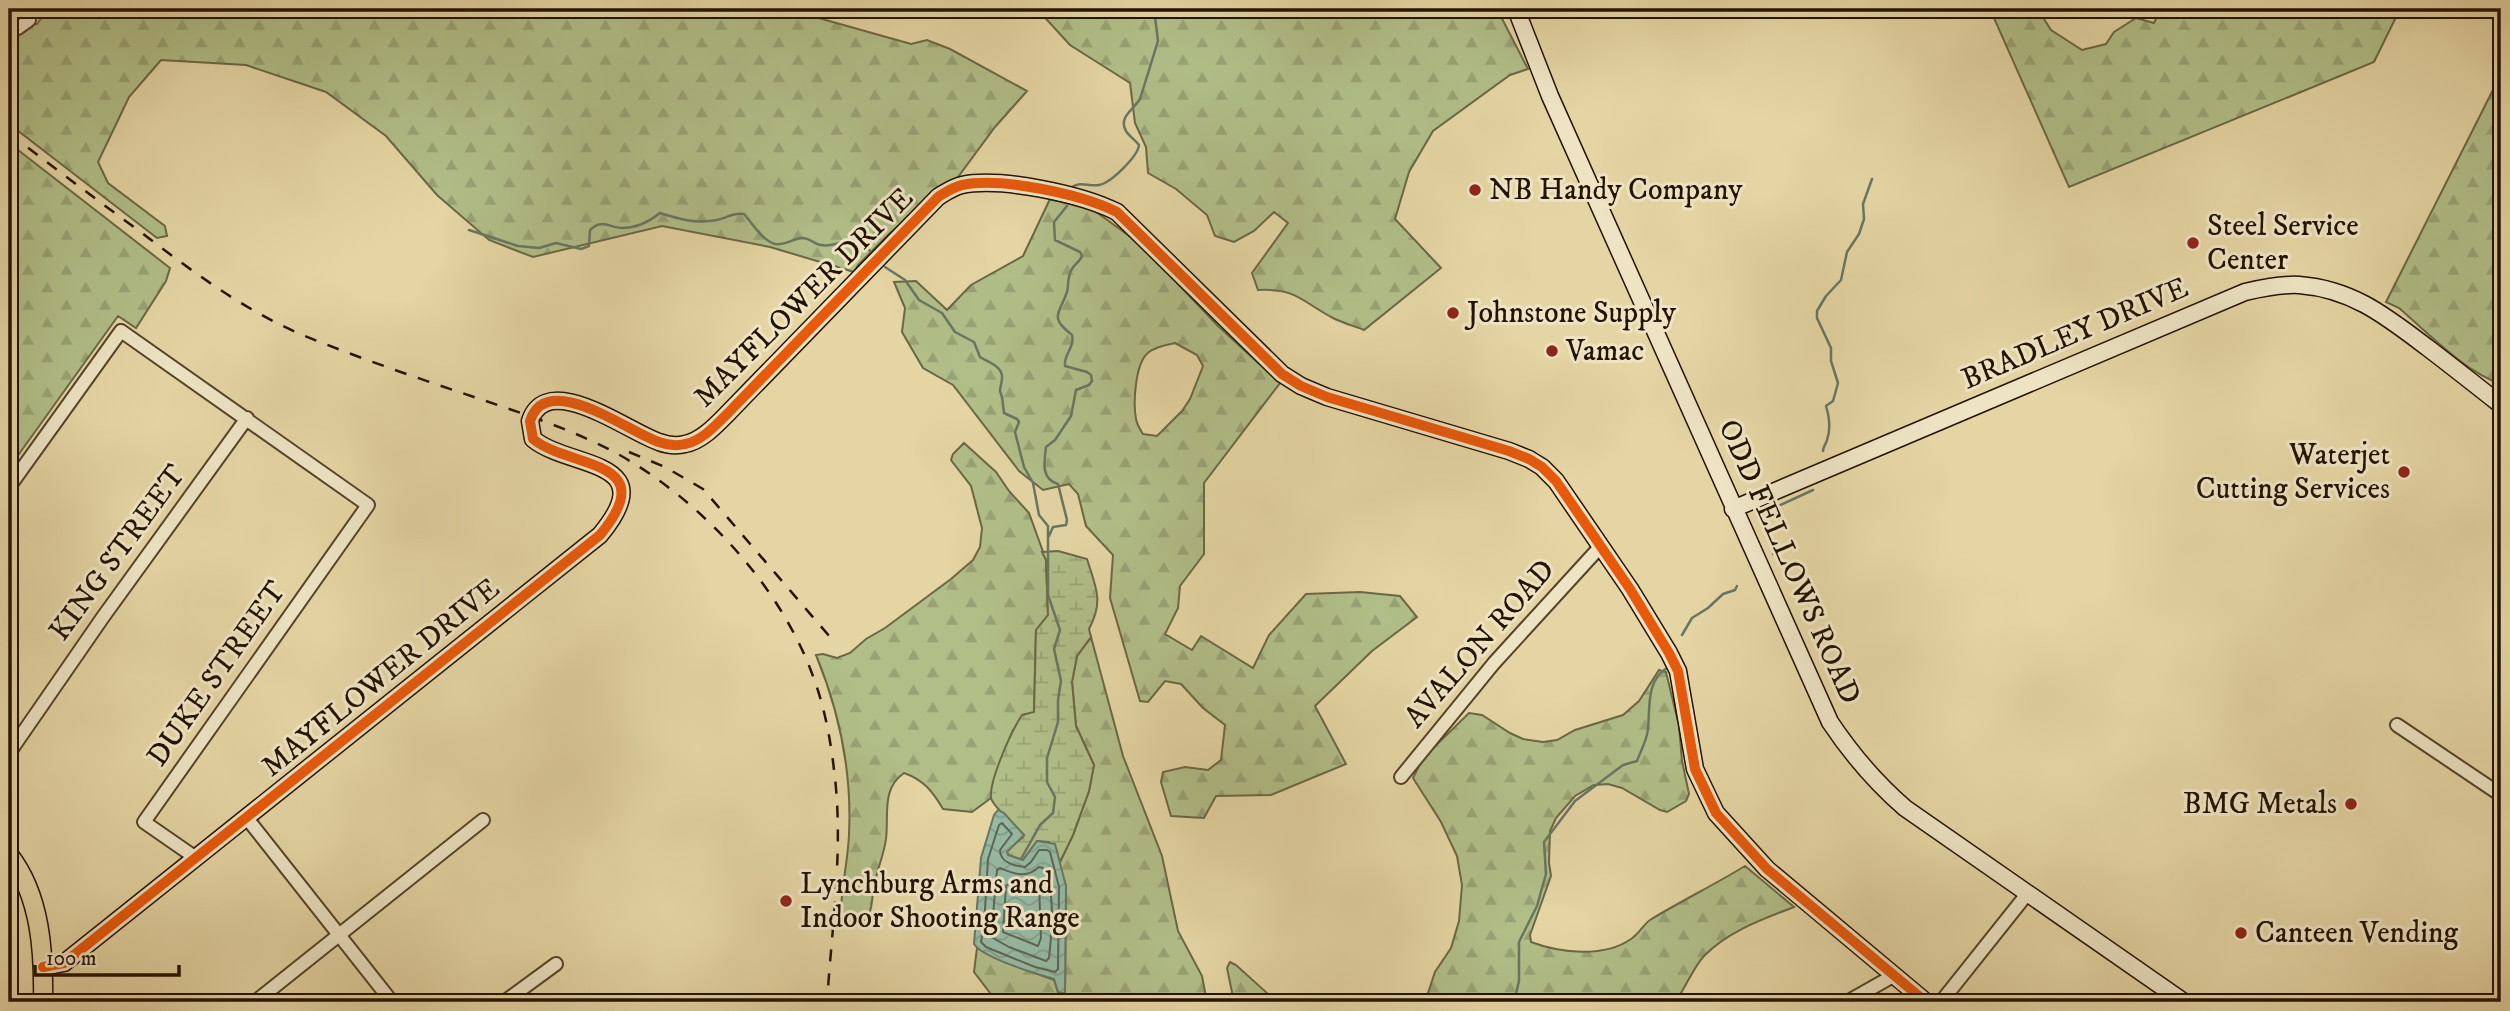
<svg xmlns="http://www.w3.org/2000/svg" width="2510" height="1011" font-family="'IM FELL DW Pica',serif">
	<defs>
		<pattern id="forest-firs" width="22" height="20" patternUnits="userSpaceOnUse" patternTransform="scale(1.75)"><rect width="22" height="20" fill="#b1be88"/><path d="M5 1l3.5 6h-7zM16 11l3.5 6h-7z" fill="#98a274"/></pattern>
		<pattern id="wetland-marsh" width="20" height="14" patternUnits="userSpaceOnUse" patternTransform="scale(1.75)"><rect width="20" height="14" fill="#b1be88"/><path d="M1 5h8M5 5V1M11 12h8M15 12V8" fill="none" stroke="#98a274"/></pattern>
		<pattern id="water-waves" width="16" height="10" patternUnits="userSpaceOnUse" patternTransform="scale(1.75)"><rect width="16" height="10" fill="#96b9a3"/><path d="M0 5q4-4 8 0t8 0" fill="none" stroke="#819e8b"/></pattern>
	</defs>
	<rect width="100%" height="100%" fill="#e5d5a4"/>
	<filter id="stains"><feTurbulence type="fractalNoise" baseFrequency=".00286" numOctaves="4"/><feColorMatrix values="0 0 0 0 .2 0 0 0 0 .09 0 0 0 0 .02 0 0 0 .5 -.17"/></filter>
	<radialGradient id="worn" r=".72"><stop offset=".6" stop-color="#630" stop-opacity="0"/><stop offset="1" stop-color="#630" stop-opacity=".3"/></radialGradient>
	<!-- forest -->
	<path fill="url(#forest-firs)" stroke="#6a6844" stroke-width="2" fill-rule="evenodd" d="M 48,9 L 800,9 L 808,15 L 911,44 L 927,40 L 950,49 L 1027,91 L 995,127 L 958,177 L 890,233 L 858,265 L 854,272 L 770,247 L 662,226 L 533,257 L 489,240 L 437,195 L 386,136 L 326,92 L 246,65 L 161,60 L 129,97 L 98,162 L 108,183 L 165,226 L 167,236 L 157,238 L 17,130 L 9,121 L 9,32 L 37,24 Z
		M 1037,9 L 1497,9 L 1528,69 L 1510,75 L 1433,131 L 1409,172 L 1395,219 L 1441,268 L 1364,330 C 1354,326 1343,323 1333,318 C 1302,302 1297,288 1258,290 L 1252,273 L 1288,223 L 1274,212 L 1254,231 L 1234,242 L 1215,236 L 1207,215 L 1176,189 L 1148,173 L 1146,147 L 1135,123 L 1130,83 L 1070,45 Z
		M 1990,9 L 2032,9 L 2039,11 L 2051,30 L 2082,50 L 2106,44 L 2114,32 L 2136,18 L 2154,23 L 2161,9 L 2400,9 L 2374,62 L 2069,187 Z
		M 2501,74 L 2501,384 C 2465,372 2428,333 2399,308 L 2386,302 Z
		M 9,143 L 170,268 L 166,281 L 136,328 L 118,316 L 9,468 L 9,221 L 14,214 L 9,190 Z
		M 1050,199 L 1092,209 L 1139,243 L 1218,326 L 1280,383 L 1204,483 L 1204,554 L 1180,586 L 1178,608 L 1165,634 L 1192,650 L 1201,636 L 1253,668 L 1269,635 L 1306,594 L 1360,592 L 1400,596 L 1417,617 L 1372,651 L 1315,706 L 1346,764 L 1271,795 L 1216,796 L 1204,818 L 1171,816 L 1161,782 L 1163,772 L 1185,767 L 1208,770 L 1221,760 L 1225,725 L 1203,708 L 1181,684 L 1165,681 L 1148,702 L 1140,701 L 1110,598 L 1113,555 L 1086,526 L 1078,494 L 1069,484 L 1043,490 L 1019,471 L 953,385 L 923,368 L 902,332 L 905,308 L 894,282 L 916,281 L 947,310 L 971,285 L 1023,256 ZM 1175,343 L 1197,355 L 1203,366 L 1190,399 L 1182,411 L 1157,436 L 1143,434 C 1140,429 1137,425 1136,419 C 1133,403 1135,362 1149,352 C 1157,346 1166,345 1175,343 Z
		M 964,443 L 996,472 L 1009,491 L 1029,513 L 1046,560 L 1048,615 L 1036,630 L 1034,713 L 1013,730 L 996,774 L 991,798 L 972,812 L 943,809 C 933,792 924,780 904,773 C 881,789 889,815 886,839 C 884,854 878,867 875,882 C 869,906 877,915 853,928 L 841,925 C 839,894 848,865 849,834 C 852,773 839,711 816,655 L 823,654 L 837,658 L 850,653 L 866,639 L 885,628 L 951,579 L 973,560 L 980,547 L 982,528 L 971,486 L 951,460 L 953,454 Z
		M 1091,637 L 1123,756 L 1162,856 L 1178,931 L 1202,976 L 1207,1002 L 997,1002 L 974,972 L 977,948 L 1005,962 L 1054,980 L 1058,992 L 1065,993 L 1066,886 L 1059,864 L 1073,835 L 1089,791 L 1094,765 L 1076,726 L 1072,681 L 1077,656 Z
		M 1659,670 L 1666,672 L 1679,726 L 1682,761 L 1689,794 L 1686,801 L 1667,812 L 1660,810 L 1622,788 L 1608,784 L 1594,785 L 1575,796 L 1556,818 L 1550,831 L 1549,863 L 1551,876 L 1530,935 L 1531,942 C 1560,953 1604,958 1631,939 C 1639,934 1643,925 1650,920 C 1681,901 1714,885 1745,866 L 1794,907 C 1763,919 1728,931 1704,956 C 1692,969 1686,988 1675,1002 L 1425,1002 L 1435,972 L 1451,948 L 1459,921 L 1462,885 L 1457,856 L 1441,822 L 1413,778 L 1423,758 L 1469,713 L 1482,715 L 1510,733 L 1523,739 L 1543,742 L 1557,740 L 1575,730 L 1623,715 L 1639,701 Z
		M 1230,962 L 1236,965 L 1277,1002 L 1234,1002 L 1227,968 Z"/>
	<!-- wetland -->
	<path fill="url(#wetland-marsh)" stroke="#6a6844" stroke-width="2" d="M 1058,551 L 1087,559 C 1096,588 1104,601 1089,629 L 1091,637 L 1077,656 L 1072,682 L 1076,726 L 1094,765 L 1089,791 L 1073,835 L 1059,864 L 1057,851 L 1049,842 L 1037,841 L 1023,860 L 1008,855 L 1007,851 C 1011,843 1021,842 1024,835 C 1016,826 993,807 991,798 C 989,780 1012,730 1022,715 L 1034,712 L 1036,630 L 1048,615 L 1046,560 L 1042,552 Z"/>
	<!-- water -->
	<path fill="url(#water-waves)" stroke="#687662" stroke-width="2" d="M 998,810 L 1004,813 L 1024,835 L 1007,852 L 1008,855 L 1023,860 L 1037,841 L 1055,844 L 1066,886 L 1065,992 L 1063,994 L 1058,992 L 1054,979 C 1037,974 983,958 974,944 L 981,858 L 994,815 Z"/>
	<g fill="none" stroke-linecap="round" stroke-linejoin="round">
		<!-- shore -->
		<path stroke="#5c6652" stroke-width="2" d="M 1002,823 L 1012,834 L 1000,850 C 1000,862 1014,866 1025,867 L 1031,862 L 1039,850 L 1047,850 L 1050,852 L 1059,887 L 1058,969 L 1055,972 L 1035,967 L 986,947 L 981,942 L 984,926 L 988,859 L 999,825 Z
			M 1039,867 L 1043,868 C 1056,893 1052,930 1049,958 L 1046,961 L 1009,947 L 991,937 L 997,870 L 1000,868 C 1015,874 1026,879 1039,867 Z
			M 1011,883 L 1023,886 L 1036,883 L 1039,885 L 1041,938 L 1038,946 L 1003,932 L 1006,886 Z"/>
		<!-- stream -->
		<path stroke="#687662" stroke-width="2.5" d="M 1072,187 C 1081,181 1089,187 1099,185 C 1111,183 1138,156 1139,145 C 1135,140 1129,136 1126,131 C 1118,117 1134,109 1140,99 L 1158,41 L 1154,9
			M 469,230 L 518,246 L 539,248 L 556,243 L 581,249 L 589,246 L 590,230 C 602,218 610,228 622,228 C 637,228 649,222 660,213 C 679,219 695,224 717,220 C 727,218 733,212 744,214 C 753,224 762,240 775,244 C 784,246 793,239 801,238 C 809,237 814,244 821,245 C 839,249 853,229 871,252
			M 885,267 L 905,280 L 919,300 L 942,313 L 955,332 L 974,342 L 980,357 C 987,362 1003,366 1002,378 C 1002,383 1000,387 1000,391 L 1002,397 L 1004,413 L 1017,419 L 1019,422 L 1015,432 L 1024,467 L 1033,483 L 1039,515 L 1048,526 L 1048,595 L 1060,630 L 1054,649 L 1061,681 L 1058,700 L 1058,722 L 1047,758 L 1047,782 L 1055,797 L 1053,813 L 1040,825 L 1021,859
			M 1823,451 C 1823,447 1826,444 1827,440 C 1831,429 1829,416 1826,406 L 1833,401 L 1838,383 L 1831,361 L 1831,348 L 1817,318 L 1817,311 L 1826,296 L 1841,280 L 1847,252 L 1859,234 L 1864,219 L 1863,204 L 1872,179
			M 1049,536 L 1053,527 L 1066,525 L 1067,520 L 1058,484 C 1041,479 1044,463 1046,447 L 1055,440 L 1071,416 L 1076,390 L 1089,385 L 1092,381 L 1091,375 L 1087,372 L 1065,366 C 1063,355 1075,348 1072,335 C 1049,317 1059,315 1067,292 C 1069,285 1067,276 1072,269 C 1075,264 1080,261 1082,256 L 1080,252 L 1055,240 L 1054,222 L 1067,206
			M 1773,554 L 1774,548 L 1765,520 L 1774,508 L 1813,490
			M 1682,635 L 1692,618 L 1708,608 L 1723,594 L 1735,590 L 1737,586
			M 1060,1002 L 1062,993
			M 1514,1002 L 1519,981 L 1519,942 L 1537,906 L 1546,874 L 1544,842 L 1575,801 L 1623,765 L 1637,761 C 1641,750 1647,740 1648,729 C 1650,709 1646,680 1667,668"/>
		<defs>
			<path id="street" d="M 9,29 L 18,28 L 29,20
				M 9,487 L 121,331 L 368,505 L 144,822 L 196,858
				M 2397,725 L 2501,795
				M 9,753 L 103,617 L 247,418
				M 1401,777 L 1494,663 L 1600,547
				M 246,817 L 392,1002
				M 255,1002 L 483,820
				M 504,1002 L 556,964
				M 1847,1002 L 1893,976
				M 1941,1002 L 2027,894"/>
			<path id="secondary" d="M 1516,9 L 1550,96 L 1830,722 C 1852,755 1875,782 1905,808 L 2184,1002
				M 1733,509 L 2245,292 C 2262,288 2281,284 2299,285 C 2353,289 2387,317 2428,348 C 2453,367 2477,386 2501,405
				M 43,967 L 64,963 L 600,535 C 664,458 569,469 533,439 L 530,421 C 547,369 630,433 659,442 C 667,445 677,446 685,444 C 702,441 717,424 729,412 L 938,197 C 946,192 953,187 962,185 C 1001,177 1081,194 1117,212 L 1282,374 L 1301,386 L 1327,397 L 1509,451 L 1529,459 L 1542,467 L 1556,481 L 1630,589 L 1669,653 L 1678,671 L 1695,769 L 1716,813 L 1767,869 L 1926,1002"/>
			<path id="primary" d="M 9,855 C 41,896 44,953 43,1002"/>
		</defs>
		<!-- street casing -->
		<use href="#street" stroke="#544329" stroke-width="16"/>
		<!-- secondary casing -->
		<use href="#secondary" stroke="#231200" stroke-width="19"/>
		<!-- primary casing -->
		<use href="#primary" stroke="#231200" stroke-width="21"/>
		<!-- street -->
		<use href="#street" stroke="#eee4c4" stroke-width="12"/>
		<!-- secondary -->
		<use href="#secondary" stroke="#eee4c4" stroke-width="16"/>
		<!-- primary -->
		<use href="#primary" stroke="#e5d5a4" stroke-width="18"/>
		<!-- rail -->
		<path stroke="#231200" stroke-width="2.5" stroke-dasharray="12 12" stroke-linecap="butt" d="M 9,133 C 53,167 97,200 142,233 C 193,272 245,311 305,336 C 364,360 426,381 486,401 C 530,416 575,431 616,453 C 700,499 782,587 814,679 C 824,705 831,742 834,770 C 844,846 832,926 827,1002
			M 629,452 L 665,467 L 703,489 L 836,644"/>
		<defs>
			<path id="cycleway" d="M 43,967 L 64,963 L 600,535 C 664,458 569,469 533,439 L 530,421 C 547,369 630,433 659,442 C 667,445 677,446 685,444 C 702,441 717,424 729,412 L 938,197 C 946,192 953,187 962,185 C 1001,177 1081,194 1117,212 L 1282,374 L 1301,386 L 1327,397 L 1509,451 L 1529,459 L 1542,467 L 1556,481 L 1630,589 L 1669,653 L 1678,671 L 1695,769 L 1716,813 L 1767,869 L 1926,1002"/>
		</defs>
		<!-- cycleway casing -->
		<use href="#cycleway" stroke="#eee4c4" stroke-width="15"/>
		<!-- cycleway -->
		<use href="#cycleway" stroke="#e8590c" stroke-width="10"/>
	</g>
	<!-- markers -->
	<g fill="#8f2418" stroke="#eee4c4" stroke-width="2.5">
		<circle cx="1475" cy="190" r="7"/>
		<circle cx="2193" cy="243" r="7"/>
		<circle cx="1453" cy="313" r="7"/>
		<circle cx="1552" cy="351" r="7"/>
		<circle cx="2404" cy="472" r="7"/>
		<circle cx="2351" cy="804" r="7"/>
		<circle cx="786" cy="901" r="7"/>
		<circle cx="2241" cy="933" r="7"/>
	</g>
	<g text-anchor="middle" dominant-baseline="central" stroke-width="6" stroke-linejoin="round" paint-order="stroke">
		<!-- poi labels -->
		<g font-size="30" fill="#231200" stroke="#eee4c4" text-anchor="start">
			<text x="1489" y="190">NB Handy Company</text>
			<text x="2207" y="226">Steel Service<tspan x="2207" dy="34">Center</tspan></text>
			<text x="1467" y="313">Johnstone Supply</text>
			<text x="1566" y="351">Vamac</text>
			<text x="2390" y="455" text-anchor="end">Waterjet<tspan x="2390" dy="34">Cutting Services</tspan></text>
			<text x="2337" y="804" text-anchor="end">BMG Metals</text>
			<text x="800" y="884">Lynchburg Arms and<tspan x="800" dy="34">Indoor Shooting Range</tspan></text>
			<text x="2255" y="933">Canteen Vending</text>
		</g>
		<!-- street labels -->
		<g font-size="30" fill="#231200" stroke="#eee4c4">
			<text transform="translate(804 298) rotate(-45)">MAYFLOWER DRIVE</text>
			<text transform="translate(2075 334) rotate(-23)">BRADLEY DRIVE</text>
			<text transform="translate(118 553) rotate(-54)">KING STREET</text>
			<text transform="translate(1789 562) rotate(66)">ODD FELLOWS ROAD</text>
			<text transform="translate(1480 644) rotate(-49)">AVALON ROAD</text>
			<text transform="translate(217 674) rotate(-55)">DUKE STREET</text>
			<text transform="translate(381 678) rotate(-39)">MAYFLOWER DRIVE</text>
		</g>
	</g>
	<!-- margin -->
	<rect width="2510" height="1011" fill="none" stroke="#e5d5a4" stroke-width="35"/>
	<rect x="10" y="10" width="2489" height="990" fill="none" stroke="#231200" stroke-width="3.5"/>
	<rect x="18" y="18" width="2475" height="976" fill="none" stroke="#231200" stroke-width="2"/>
	<!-- scale -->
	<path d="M35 965v10h144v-10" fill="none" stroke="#231200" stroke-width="3.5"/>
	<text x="46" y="965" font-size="21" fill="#231200" stroke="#eee4c4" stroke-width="5" paint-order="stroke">100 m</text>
	<rect width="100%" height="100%" filter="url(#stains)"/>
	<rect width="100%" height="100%" fill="url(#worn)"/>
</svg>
